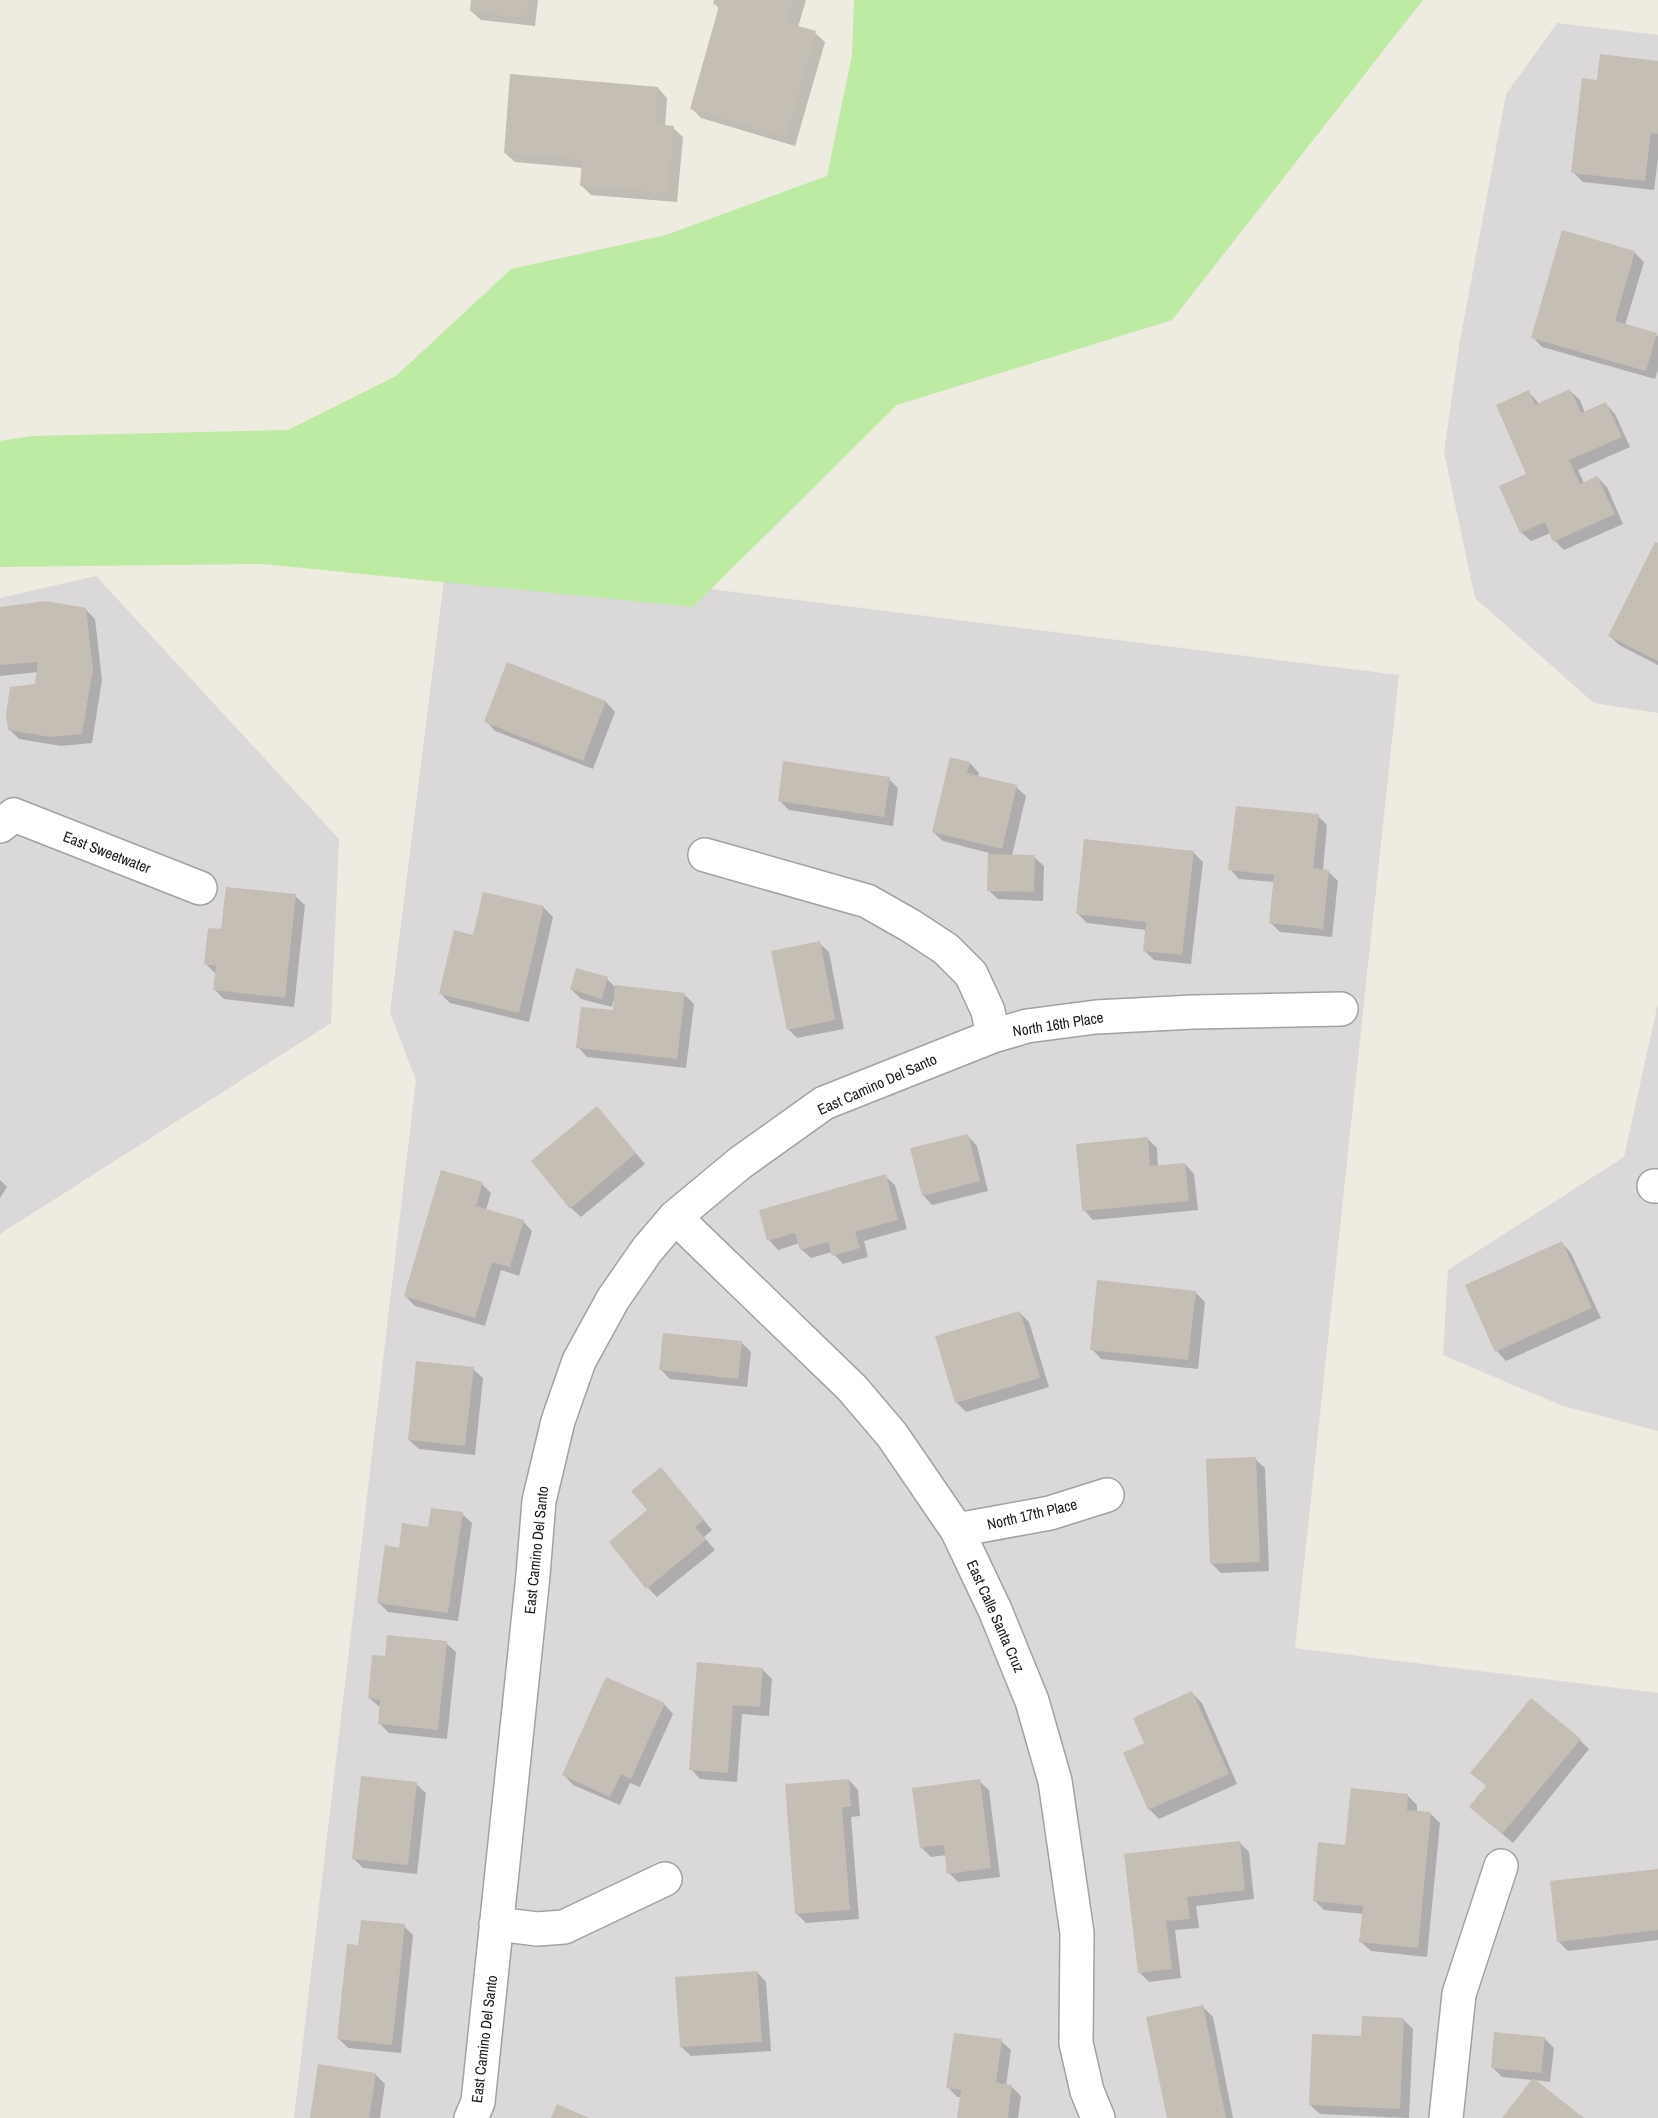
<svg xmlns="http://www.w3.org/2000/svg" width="1658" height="2118" font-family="'Archivo Narrow',sans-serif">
	<rect width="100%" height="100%" fill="#eeebe0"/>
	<!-- residential -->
	<path fill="#dad8d8" d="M 1557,23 L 1658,35 L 1658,713 L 1594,703 L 1475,598 L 1444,452 L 1460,341 L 1506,94 Z
		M 447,556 L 1399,675 L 1295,1648 L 1658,1693 L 1658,2118 L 294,2118 L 416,1080 L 390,1013 Z
		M 96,576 L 339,839 L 331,1023 L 0,1234 L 0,598 Z
		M 1658,1003 L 1658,1431 L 1560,1405 L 1443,1355 L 1448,1270 L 1624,1157 Z"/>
	<!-- grass -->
	<path fill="#bdeba3" d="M 854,0 L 1423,0 L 1172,320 L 897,405 L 693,607 L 263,564 L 0,567 L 0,441 L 31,436 L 288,430 L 396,376 L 511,269 L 666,235 L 827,176 L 852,55 Z"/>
	<!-- shadow -->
	<path fill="#0003" d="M 473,0 L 538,0 L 535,26 L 481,20 L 471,11 Z
		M 715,0 L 806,0 L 798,27 L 815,33 L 825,42 L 795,146 L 701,118 L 692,109 L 720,9 L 714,3 Z
		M 1658,63 L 1658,159 L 1654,190 L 1583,182 L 1573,172 L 1598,82 Z
		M 658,88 L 667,98 L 665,127 L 673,128 L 683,137 L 677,202 L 591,195 L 581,185 L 583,168 L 515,162 L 505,153 Z
		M 1634,252 L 1644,262 L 1625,325 L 1658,336 L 1658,370 L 1655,379 L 1542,347 L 1533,337 Z
		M 1570,391 L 1580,400 L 1585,413 L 1606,404 L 1615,414 L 1630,447 L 1578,470 L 1584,483 L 1597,477 L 1607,487 L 1623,524 L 1564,550 L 1555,541 L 1551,533 L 1531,541 L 1521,532 L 1528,475 L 1529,392 L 1539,404 Z
		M 1658,545 L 1658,665 L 1619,645 L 1610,636 Z
		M 0,608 L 85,609 L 95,619 L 102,680 L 92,743 L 61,746 L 19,739 L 9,729 L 36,685 L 38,672 L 0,676 Z
		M 508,664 L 606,702 L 615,712 L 593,769 L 495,731 L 486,721 Z
		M 970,763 L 979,773 L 978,777 L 1016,787 L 1026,796 L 1012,856 L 1034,857 L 1044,866 L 1043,901 L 998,899 L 988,890 L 989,853 L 943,841 L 933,832 Z
		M 889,779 L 898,788 L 893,826 L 789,810 L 779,800 Z
		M 1318,816 L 1327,825 L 1323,870 L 1328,871 L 1338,881 L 1332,937 L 1280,932 L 1270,922 L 1275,882 L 1239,879 L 1230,869 Z
		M 1193,852 L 1203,862 L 1191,964 L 1154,960 L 1144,950 L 1146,930 L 1087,923 L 1078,914 Z
		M 484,894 L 544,908 L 553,917 L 529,1022 L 450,1003 L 441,994 L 475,937 Z
		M 295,896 L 305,905 L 294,1007 L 224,999 L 215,990 L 215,973 L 206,964 L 222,931 Z
		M 819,943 L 829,952 L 844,1029 L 797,1038 L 788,1029 Z
		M 607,979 L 615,987 L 684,994 L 694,1004 L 686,1068 L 587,1057 L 578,1047 L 614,1012 L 615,1001 L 613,1001 L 612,1007 L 581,999 L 571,989 Z
		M 597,1108 L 645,1164 L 581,1217 L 571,1208 Z
		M 968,1136 L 977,1146 L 988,1191 L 932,1205 L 923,1195 Z
		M 1147,1138 L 1157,1148 L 1158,1166 L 1185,1164 L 1194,1174 L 1198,1210 L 1093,1220 L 1084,1210 Z
		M 885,1176 L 895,1185 L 907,1229 L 864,1241 L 868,1257 L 843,1264 L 832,1252 L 811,1258 L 801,1249 L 800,1243 L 778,1250 L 769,1240 Z
		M 0,1180 L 7,1187 L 0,1198 Z
		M 482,1184 L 491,1193 L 486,1210 L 523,1221 L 532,1231 L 519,1276 L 501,1270 L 485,1326 L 415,1306 L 405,1296 Z
		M 1562,1243 L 1571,1253 L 1601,1318 L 1506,1361 L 1497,1351 Z
		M 1195,1292 L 1205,1302 L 1198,1369 L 1101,1359 L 1092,1349 Z
		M 1019,1312 L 1029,1322 L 1049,1387 L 966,1412 L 956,1402 Z
		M 741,1342 L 751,1352 L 747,1387 L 670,1379 L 661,1370 Z
		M 473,1369 L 483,1378 L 475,1455 L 419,1449 L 409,1440 Z
		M 1255,1459 L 1265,1468 L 1269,1571 L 1221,1573 L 1211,1563 Z
		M 661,1469 L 712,1530 L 704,1537 L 715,1550 L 657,1597 L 648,1588 L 649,1511 Z
		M 462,1514 L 472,1523 L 458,1621 L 388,1612 L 378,1602 L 400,1549 L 429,1529 Z
		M 446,1643 L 456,1652 L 447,1739 L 389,1733 L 379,1723 L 381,1708 L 369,1698 L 386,1658 Z
		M 699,1664 L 762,1669 L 772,1679 L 769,1716 L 742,1714 L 737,1782 L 700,1779 L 691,1769 Z
		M 1192,1693 L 1202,1703 L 1237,1784 L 1159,1819 L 1149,1809 L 1146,1744 Z
		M 664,1704 L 673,1714 L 640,1787 L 630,1783 L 620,1805 L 573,1785 L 564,1775 Z
		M 1580,1740 L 1589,1749 L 1513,1843 L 1481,1816 Z
		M 849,1780 L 858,1790 L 860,1816 L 851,1817 L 859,1919 L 806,1923 L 796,1913 Z
		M 979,1781 L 989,1790 L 1000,1877 L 958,1882 L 949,1873 L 947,1855 L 931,1857 L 921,1847 Z
		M 416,1784 L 426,1793 L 417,1874 L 363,1868 L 353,1858 Z
		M 1408,1796 L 1417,1805 L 1417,1812 L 1431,1814 L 1440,1823 L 1427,1957 L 1371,1951 L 1361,1942 L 1364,1914 L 1324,1910 L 1314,1900 L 1347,1846 Z
		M 1239,1842 L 1249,1852 L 1254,1899 L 1196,1906 L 1199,1928 L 1175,1930 L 1181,1978 L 1149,1982 L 1139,1972 L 1126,1856 Z
		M 1658,1870 L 1658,1940 L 1568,1951 L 1558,1941 Z
		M 404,1926 L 413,1935 L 401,2053 L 348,2048 L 338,2038 L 360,1947 Z
		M 757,1972 L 766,1982 L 771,2051 L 691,2056 L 681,2047 Z
		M 1203,2007 L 1213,2017 L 1233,2118 L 1168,2118 Z
		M 1403,2019 L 1413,2029 L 1409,2118 L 1320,2114 L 1310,2105 Z
		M 1544,2038 L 1554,2048 L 1550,2082 L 1534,2080 L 1582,2118 L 1504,2118 L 1533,2080 L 1502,2077 L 1492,2067 Z
		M 1001,2041 L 1011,2050 L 1006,2086 L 1011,2086 L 1021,2096 L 1018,2118 L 959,2118 L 962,2097 L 957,2097 L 948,2087 Z
		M 375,2074 L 385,2084 L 380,2118 L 312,2118 Z"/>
	<!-- building -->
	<path fill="#c5beb4" d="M 471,0 L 528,0 L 526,18 L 470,11 Z
		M 714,0 L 794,0 L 787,23 L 816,31 L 786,137 L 690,109 L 719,6 L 713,4 Z
		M 1600,54 L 1658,61 L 1658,134 L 1651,133 L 1645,181 L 1571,173 L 1582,78 L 1597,80 Z
		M 510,74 L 658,87 L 655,124 L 674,126 L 668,193 L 580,186 L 582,160 L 504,153 Z
		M 1562,230 L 1635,251 L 1615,321 L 1657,333 L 1646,371 L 1531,338 Z
		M 1570,389 L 1581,413 L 1606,402 L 1622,437 L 1569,460 L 1580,484 L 1597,476 L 1615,514 L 1553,542 L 1545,522 L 1520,533 L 1499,486 L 1526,474 L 1496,405 L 1529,390 L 1535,405 Z
		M 1655,542 L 1658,543 L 1658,661 L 1608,636 Z
		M 46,601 L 86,608 L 93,669 L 82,734 L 51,737 L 8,730 L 6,714 L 10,687 L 35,684 L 38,662 L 0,665 L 0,607 Z
		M 507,662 L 606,701 L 583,761 L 484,722 Z
		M 950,757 L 970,762 L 967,773 L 1017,785 L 1002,849 L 932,832 Z
		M 783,761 L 890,777 L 884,817 L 778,801 Z
		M 1236,806 L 1319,814 L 1313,868 L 1329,870 L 1323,929 L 1269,923 L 1274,875 L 1228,870 Z
		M 1084,839 L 1194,851 L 1182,955 L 1143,951 L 1146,922 L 1076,914 Z
		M 988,854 L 1035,855 L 1034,892 L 987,891 Z
		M 226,887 L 296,894 L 285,998 L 213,990 L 216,966 L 204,964 L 208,928 L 221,929 Z
		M 483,892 L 544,906 L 519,1013 L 439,994 L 454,930 L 473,935 Z
		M 820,941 L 835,1020 L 787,1030 L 771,951 Z
		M 576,968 L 608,977 L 602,999 L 570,989 Z
		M 615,985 L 685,993 L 677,1059 L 576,1048 L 581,1007 L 613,1010 Z
		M 597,1106 L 636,1153 L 570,1209 L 531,1161 Z
		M 968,1134 L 980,1181 L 922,1196 L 910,1148 Z
		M 1148,1137 L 1150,1166 L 1185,1163 L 1189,1201 L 1082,1211 L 1076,1144 Z
		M 441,1170 L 483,1182 L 476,1206 L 524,1220 L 510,1267 L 492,1262 L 475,1318 L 404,1296 Z
		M 886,1174 L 898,1220 L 855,1232 L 860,1248 L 832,1256 L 828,1242 L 800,1250 L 795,1233 L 767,1241 L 759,1210 Z
		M 1562,1241 L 1592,1308 L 1495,1352 L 1465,1285 Z
		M 1097,1280 L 1196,1291 L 1188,1360 L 1090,1350 Z
		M 1020,1311 L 1040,1378 L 955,1403 L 935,1336 Z
		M 663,1333 L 742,1341 L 738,1379 L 659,1370 Z
		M 416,1361 L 474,1367 L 465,1446 L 408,1440 Z
		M 1256,1457 L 1260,1562 L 1210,1564 L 1206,1459 Z
		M 661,1467 L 704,1520 L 695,1527 L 706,1540 L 646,1589 L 609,1542 L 647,1510 L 631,1491 Z
		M 431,1508 L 463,1512 L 448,1613 L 377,1603 L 385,1545 L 399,1548 L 402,1523 L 428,1527 Z
		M 387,1635 L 447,1641 L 438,1730 L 378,1724 L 380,1700 L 368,1698 L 372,1655 L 385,1656 Z
		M 697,1662 L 763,1668 L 760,1707 L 733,1705 L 728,1773 L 689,1770 Z
		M 606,1677 L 665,1703 L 631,1779 L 621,1774 L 610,1797 L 562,1775 Z
		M 1192,1691 L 1229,1774 L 1148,1810 L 1123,1753 L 1144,1743 L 1133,1718 Z
		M 1531,1698 L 1581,1739 L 1502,1834 L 1469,1807 L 1486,1786 L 1470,1773 Z
		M 361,1776 L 417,1782 L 408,1865 L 352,1859 Z
		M 849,1779 L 851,1807 L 842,1807 L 850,1910 L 795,1914 L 785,1784 Z
		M 980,1779 L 991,1868 L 947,1874 L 944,1845 L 920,1848 L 912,1788 Z
		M 1351,1788 L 1408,1794 L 1407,1810 L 1431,1812 L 1418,1948 L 1359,1942 L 1363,1906 L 1313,1901 L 1318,1842 L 1345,1845 Z
		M 1240,1841 L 1245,1890 L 1187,1897 L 1190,1919 L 1166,1921 L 1172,1969 L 1138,1973 L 1124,1854 Z
		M 1658,1869 L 1658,1930 L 1557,1942 L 1550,1881 Z
		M 361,1920 L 405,1924 L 392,2045 L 337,2039 L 347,1944 L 358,1945 Z
		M 757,1971 L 762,2042 L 680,2047 L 675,1977 Z
		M 1203,2005 L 1226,2118 L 1167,2118 L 1146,2017 Z
		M 1362,2016 L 1404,2018 L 1400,2109 L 1309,2105 L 1312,2034 L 1361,2036 Z
		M 1494,2032 L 1545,2037 L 1541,2073 L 1491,2068 Z
		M 954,2033 L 1002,2039 L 996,2083 L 1012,2085 L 1008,2118 L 957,2118 L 961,2090 L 946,2088 Z
		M 318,2064 L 376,2073 L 369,2118 L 310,2118 Z
		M 1533,2078 L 1584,2118 L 1502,2118 Z
		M 557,2104 L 589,2118 L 551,2118 Z"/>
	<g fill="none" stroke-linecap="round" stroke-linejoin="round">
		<defs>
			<path id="minor" d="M 0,826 L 14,815 L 200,888
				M 705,855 L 867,901 L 911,926 L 946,949 L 971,974 L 988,1011 L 993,1036
				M 1654,1186 L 1658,1186
				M 675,1217 L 852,1388 L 892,1435 L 957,1530 L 995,1610 L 1032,1701 L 1055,1781 L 1077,1933 L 1076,2043 L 1087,2091 L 1098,2118
				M 957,1530 L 1050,1513 L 1107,1495
				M 496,1924 L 537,1929 L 564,1927 L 665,1879
				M 471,2118 L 478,2102 L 533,1575 L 539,1501 L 558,1421 L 579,1361 L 613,1299 L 647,1250 L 675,1217 L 740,1163 L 824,1103 L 993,1036 L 1027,1026 L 1096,1017 L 1193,1012 L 1341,1009
				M 1446,2118 L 1459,1994 L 1501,1866"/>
		</defs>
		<!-- minor casing -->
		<use href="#minor" stroke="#a2a2a2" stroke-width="36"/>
		<!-- minor -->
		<use href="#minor" stroke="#fff" stroke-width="33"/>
	</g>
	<g text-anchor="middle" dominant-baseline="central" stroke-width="4.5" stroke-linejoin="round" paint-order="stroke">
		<!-- street labels -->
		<g font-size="15" fill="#1b1b1b" stroke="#fff">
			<text transform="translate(107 852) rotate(21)">East Sweetwater</text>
			<text transform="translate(1058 1024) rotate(-9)">North 16th Place</text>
			<text transform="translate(877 1084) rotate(-24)">East Camino Del Santo</text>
			<text transform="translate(1032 1514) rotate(-13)">North 17th Place</text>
			<text transform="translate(536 1550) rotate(-84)">East Camino Del Santo</text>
			<text transform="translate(996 1616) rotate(66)">East Calle Santa Cruz</text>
			<text transform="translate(484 2039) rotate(-83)">East Camino Del Santo</text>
		</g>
	</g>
</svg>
